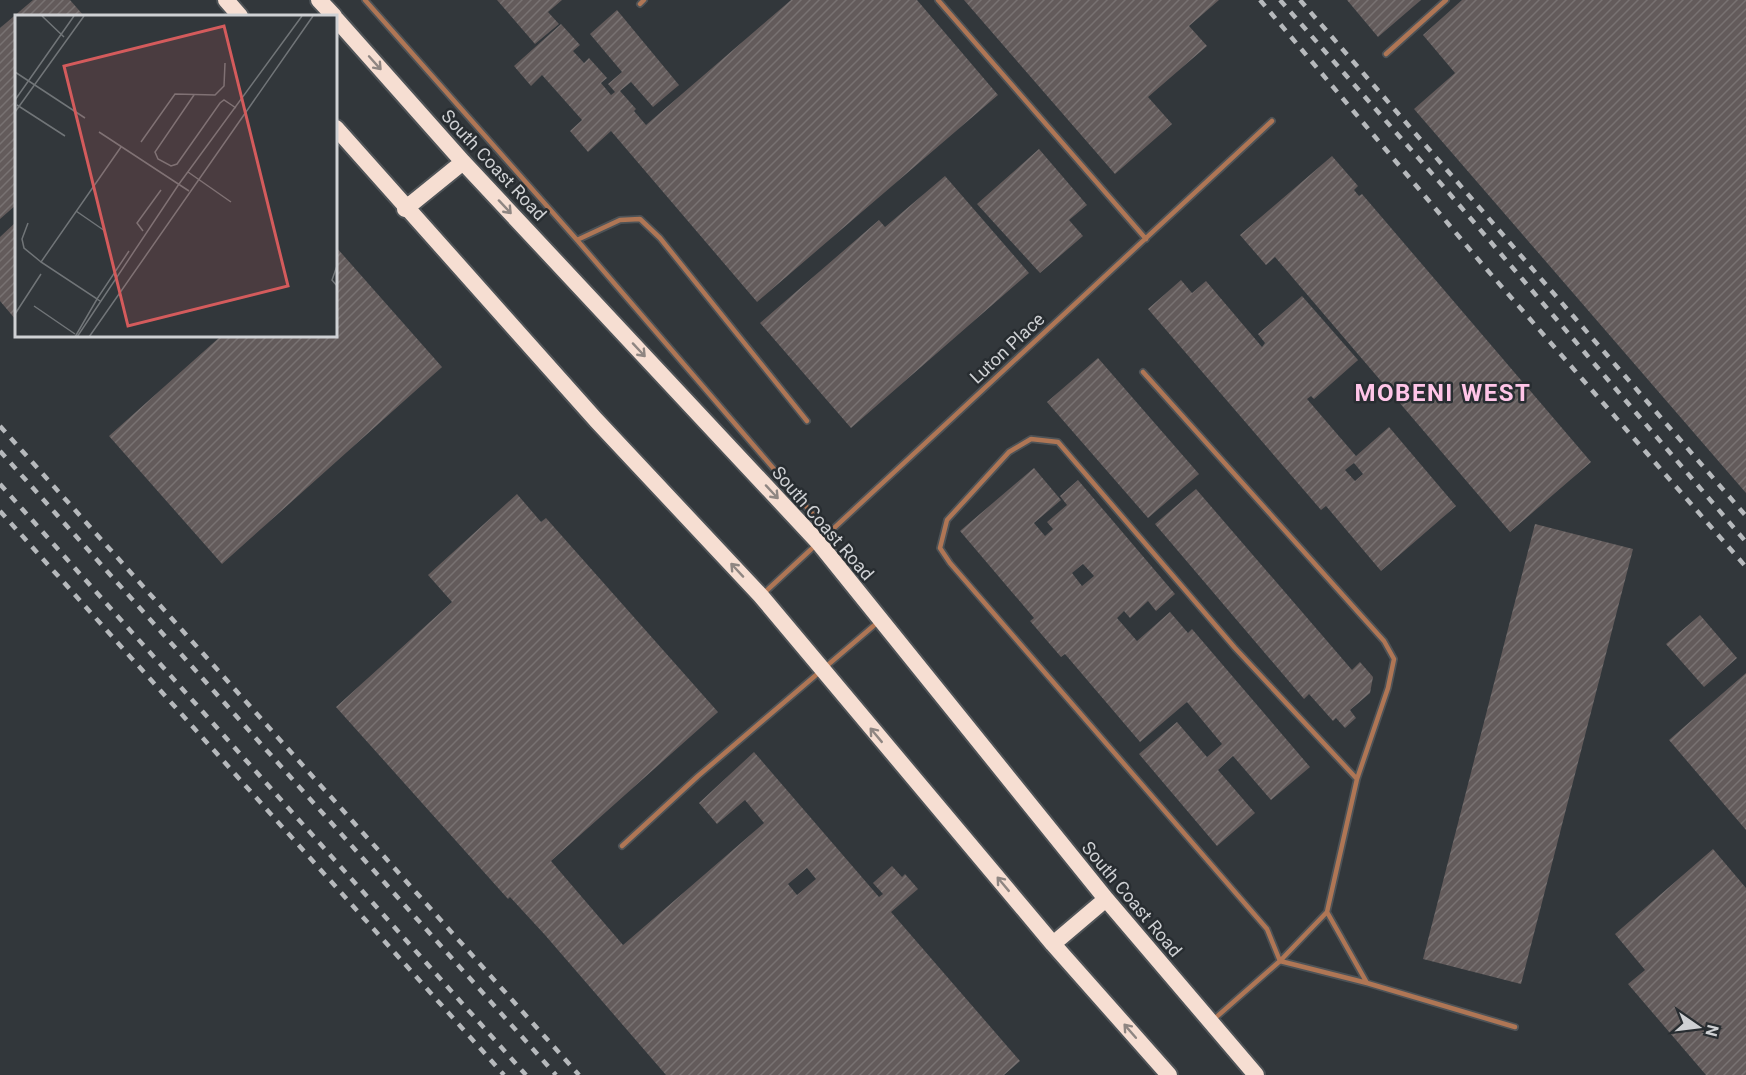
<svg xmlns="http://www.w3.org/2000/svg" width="1746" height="1075" font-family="Roboto,sans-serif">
	<defs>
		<pattern id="building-hatch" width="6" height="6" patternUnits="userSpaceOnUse" patternTransform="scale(1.5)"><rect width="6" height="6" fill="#635b5b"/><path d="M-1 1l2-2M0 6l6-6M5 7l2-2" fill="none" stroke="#787272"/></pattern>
	</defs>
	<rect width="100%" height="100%" fill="#32373b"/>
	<!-- building -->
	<path fill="url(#building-hatch)" fill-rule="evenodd" d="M 33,0 L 70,0 L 84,16 L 16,16 L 16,205 L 0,219 L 0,28 Z
		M 497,0 L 562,0 L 548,12 L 559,24 L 535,44 Z
		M 791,0 L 917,0 L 998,95 L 757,302 L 611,131 L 588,152 L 570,131 L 582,120 L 542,75 L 531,86 L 514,66 L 561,24 L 580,45 L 573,51 L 584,63 L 589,58 L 607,78 L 601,83 L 611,95 L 615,92 L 608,84 L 622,72 L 590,34 L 617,10 L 679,85 L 653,107 L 631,82 L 620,91 L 636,109 L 634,111 L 646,125 Z
		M 964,0 L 1219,0 L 1189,26 L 1207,46 L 1148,97 L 1172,124 L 1115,174 Z
		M 1347,0 L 1421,0 L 1378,37 Z
		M 1462,0 L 1746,0 L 1746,493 L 1414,109 L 1455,73 L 1423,35 Z
		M 1039,149 L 1087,205 L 1069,220 L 1083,236 L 1040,273 L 977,204 Z
		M 1332,156 L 1358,186 L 1354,190 L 1359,196 L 1362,194 L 1591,462 L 1510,532 L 1275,257 L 1266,265 L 1240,235 Z
		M 945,176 L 1029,273 L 851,428 L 760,323 L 879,220 L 885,227 Z
		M 16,222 L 16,320 L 0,301 L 0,237 Z
		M 336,247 L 442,367 L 222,564 L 109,436 L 221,336 L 336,336 Z
		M 1181,280 L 1192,293 L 1206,281 L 1262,347 L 1265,343 L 1258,334 L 1302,296 L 1358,360 L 1314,399 L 1311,396 L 1307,399 L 1356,456 L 1389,427 L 1456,506 L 1381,571 L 1326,506 L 1321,510 L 1148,309 ZM 1354,463 L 1363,474 L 1355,481 L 1345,470 Z
		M 1098,358 L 1199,474 L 1148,518 L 1047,402 Z
		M 1034,468 L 1061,500 L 1034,523 L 1045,536 L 1053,529 L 1047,522 L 1067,505 L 1060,496 L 1078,480 L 1175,594 L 1156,611 L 1148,601 L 1130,618 L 1124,611 L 1117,618 L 1137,641 L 1170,612 L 1188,633 L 1192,629 L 1310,767 L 1271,800 L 1233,756 L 1218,770 L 1255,813 L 1217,846 L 1139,754 L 1177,722 L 1207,757 L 1222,744 L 1187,702 L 1140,742 L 1065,654 L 1061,657 L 1030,621 L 1034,618 L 960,531 ZM 1083,564 L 1094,576 L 1082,586 L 1072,573 Z
		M 1196,489 L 1352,670 L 1360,662 L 1373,677 L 1370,693 L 1350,710 L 1356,718 L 1345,728 L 1336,718 L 1333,721 L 1309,694 L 1304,699 L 1155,524 Z
		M 517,494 L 541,522 L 546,518 L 718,712 L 551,861 L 623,945 L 764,823 L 745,800 L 717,824 L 699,803 L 754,752 L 879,897 L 883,894 L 873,883 L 892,866 L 902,877 L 905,874 L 918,889 L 891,912 L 1020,1061 L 1004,1075 L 666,1075 L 545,935 L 510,897 L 508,899 L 336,707 L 452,602 L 428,575 ZM 807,868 L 816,879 L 797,895 L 788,884 Z
		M 1535,524 L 1633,549 L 1521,984 L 1423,959 Z
		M 1700,615 L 1737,658 L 1704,687 L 1666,644 Z
		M 1746,673 L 1746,830 L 1669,740 Z
		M 1713,849 L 1746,888 L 1746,1075 L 1706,1075 L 1628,984 L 1645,970 L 1615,934 Z"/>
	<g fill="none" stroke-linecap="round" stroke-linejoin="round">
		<defs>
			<path id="service" d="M 365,0 L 577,240 L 829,533
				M 938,0 L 1146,239
				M 640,4 L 644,0
				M 1386,54 L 1446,0
				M 577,240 L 620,220 L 640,219 L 660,238 L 807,421
				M 1143,372 L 1384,641 L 1394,659 L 1388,688 L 1357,779 L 1327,912 L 1367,983 L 1515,1027
				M 763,594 L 1272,121
				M 622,846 L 698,776 L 878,622
				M 1327,912 L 1280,961 L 1367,983
				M 1213,1020 L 1280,961 L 1267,929 L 950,563 L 940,548 L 947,520 L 1009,452 L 1031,439 L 1058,442 L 1235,648 L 1357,779"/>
			<path id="trunk" d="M 226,0 L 240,16
				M 319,0 L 334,16
				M 336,19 L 463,162 L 818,542 L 1106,899 L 1256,1075
				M 336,128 L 596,420 L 761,596 L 1053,944 L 1169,1075
				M 405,209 L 463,162
				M 1053,944 L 1106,899"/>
		</defs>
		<!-- service casing -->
		<use href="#service" stroke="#4e5357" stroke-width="8"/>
		<!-- trunk casing -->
		<use href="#trunk" stroke="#4e5357" stroke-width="20"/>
		<!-- service -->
		<use href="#service" stroke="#af7655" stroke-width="4.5"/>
		<!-- trunk -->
		<use href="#trunk" stroke="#f6ded2" stroke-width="16"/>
		<!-- rail -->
		<path stroke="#b6b9bc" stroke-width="4.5" stroke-dasharray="8 8" stroke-linecap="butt" d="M 1260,0 L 1482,264 L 1746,567
			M 1280,0 L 1449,193 L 1746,542
			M 1300,0 L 1746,516
			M 0,426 L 579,1075
			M 0,451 L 556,1075
			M 0,484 L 526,1075
			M 0,511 L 504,1075"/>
	</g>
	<!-- one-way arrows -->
	<defs><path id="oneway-shaft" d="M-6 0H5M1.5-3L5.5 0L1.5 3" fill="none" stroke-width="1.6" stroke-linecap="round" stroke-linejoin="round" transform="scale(1.5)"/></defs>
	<g stroke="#8f8682">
		<use href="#oneway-shaft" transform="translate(375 63) rotate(48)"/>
		<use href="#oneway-shaft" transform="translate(505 207) rotate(47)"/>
		<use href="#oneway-shaft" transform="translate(639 350) rotate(47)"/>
		<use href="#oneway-shaft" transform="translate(772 492) rotate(47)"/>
		<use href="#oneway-shaft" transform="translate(737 570) rotate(-133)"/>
		<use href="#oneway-shaft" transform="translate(876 735) rotate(-130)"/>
		<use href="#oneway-shaft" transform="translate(1003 884) rotate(-130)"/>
		<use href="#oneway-shaft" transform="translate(1130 1031) rotate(-131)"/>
	</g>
	<g text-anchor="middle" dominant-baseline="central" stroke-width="5" stroke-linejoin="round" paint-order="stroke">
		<!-- street labels -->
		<g font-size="18" fill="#cfd1d4" stroke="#282d31">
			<text transform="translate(494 165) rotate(47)">South Coast Road</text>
			<text transform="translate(1007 348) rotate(-43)">Luton Place</text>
			<text transform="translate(823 523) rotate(49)">South Coast Road</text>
			<text transform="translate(1132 899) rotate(50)">South Coast Road</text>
		</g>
		<!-- district labels -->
		<g font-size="24" font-weight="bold" letter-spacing="1.5" fill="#ffc5e8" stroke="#282d31">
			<text x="1443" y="393">MOBENI WEST</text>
		</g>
	</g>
	<!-- overview -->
	<g transform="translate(15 15)">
		<rect width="322" height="322" fill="#32373b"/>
		<path fill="none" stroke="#717578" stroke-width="1.5" d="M 27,1 L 49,22M 0,57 L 70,103M 179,80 L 140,137 L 143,144 L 156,151 L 162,149 L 205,88 L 209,85 L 221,93M 0,85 L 59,1M 2,90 L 50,121M 0,97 L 69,1M 84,117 L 174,176M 126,127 L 160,79 L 200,80 L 209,71 L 210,48M 106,132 L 26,247 L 82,284 L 114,236M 173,157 L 216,187M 61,196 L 90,216M 13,208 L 7,224 L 9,233 L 26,247M 128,216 L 122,208 L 146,175M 323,248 L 317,265 L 323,272M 19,291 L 60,319M 0,299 L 26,259M 60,322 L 82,284 L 85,286M 62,322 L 164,169 L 287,1M 74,322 L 298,1"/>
		<path fill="#d45b5c" fill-opacity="0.15" stroke="#d45b5c" stroke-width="3" d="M 209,11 L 273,271 L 113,311 L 49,51 Z"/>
		<rect width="322" height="322" fill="none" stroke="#cfd1d4" stroke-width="3"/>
	</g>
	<!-- north arrow -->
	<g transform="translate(1698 1027) rotate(104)" stroke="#282d31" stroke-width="4.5" paint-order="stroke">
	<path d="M0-4.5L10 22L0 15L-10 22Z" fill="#cfd1d4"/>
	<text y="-9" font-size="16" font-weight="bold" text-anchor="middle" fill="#cfd1d4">N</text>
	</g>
</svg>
